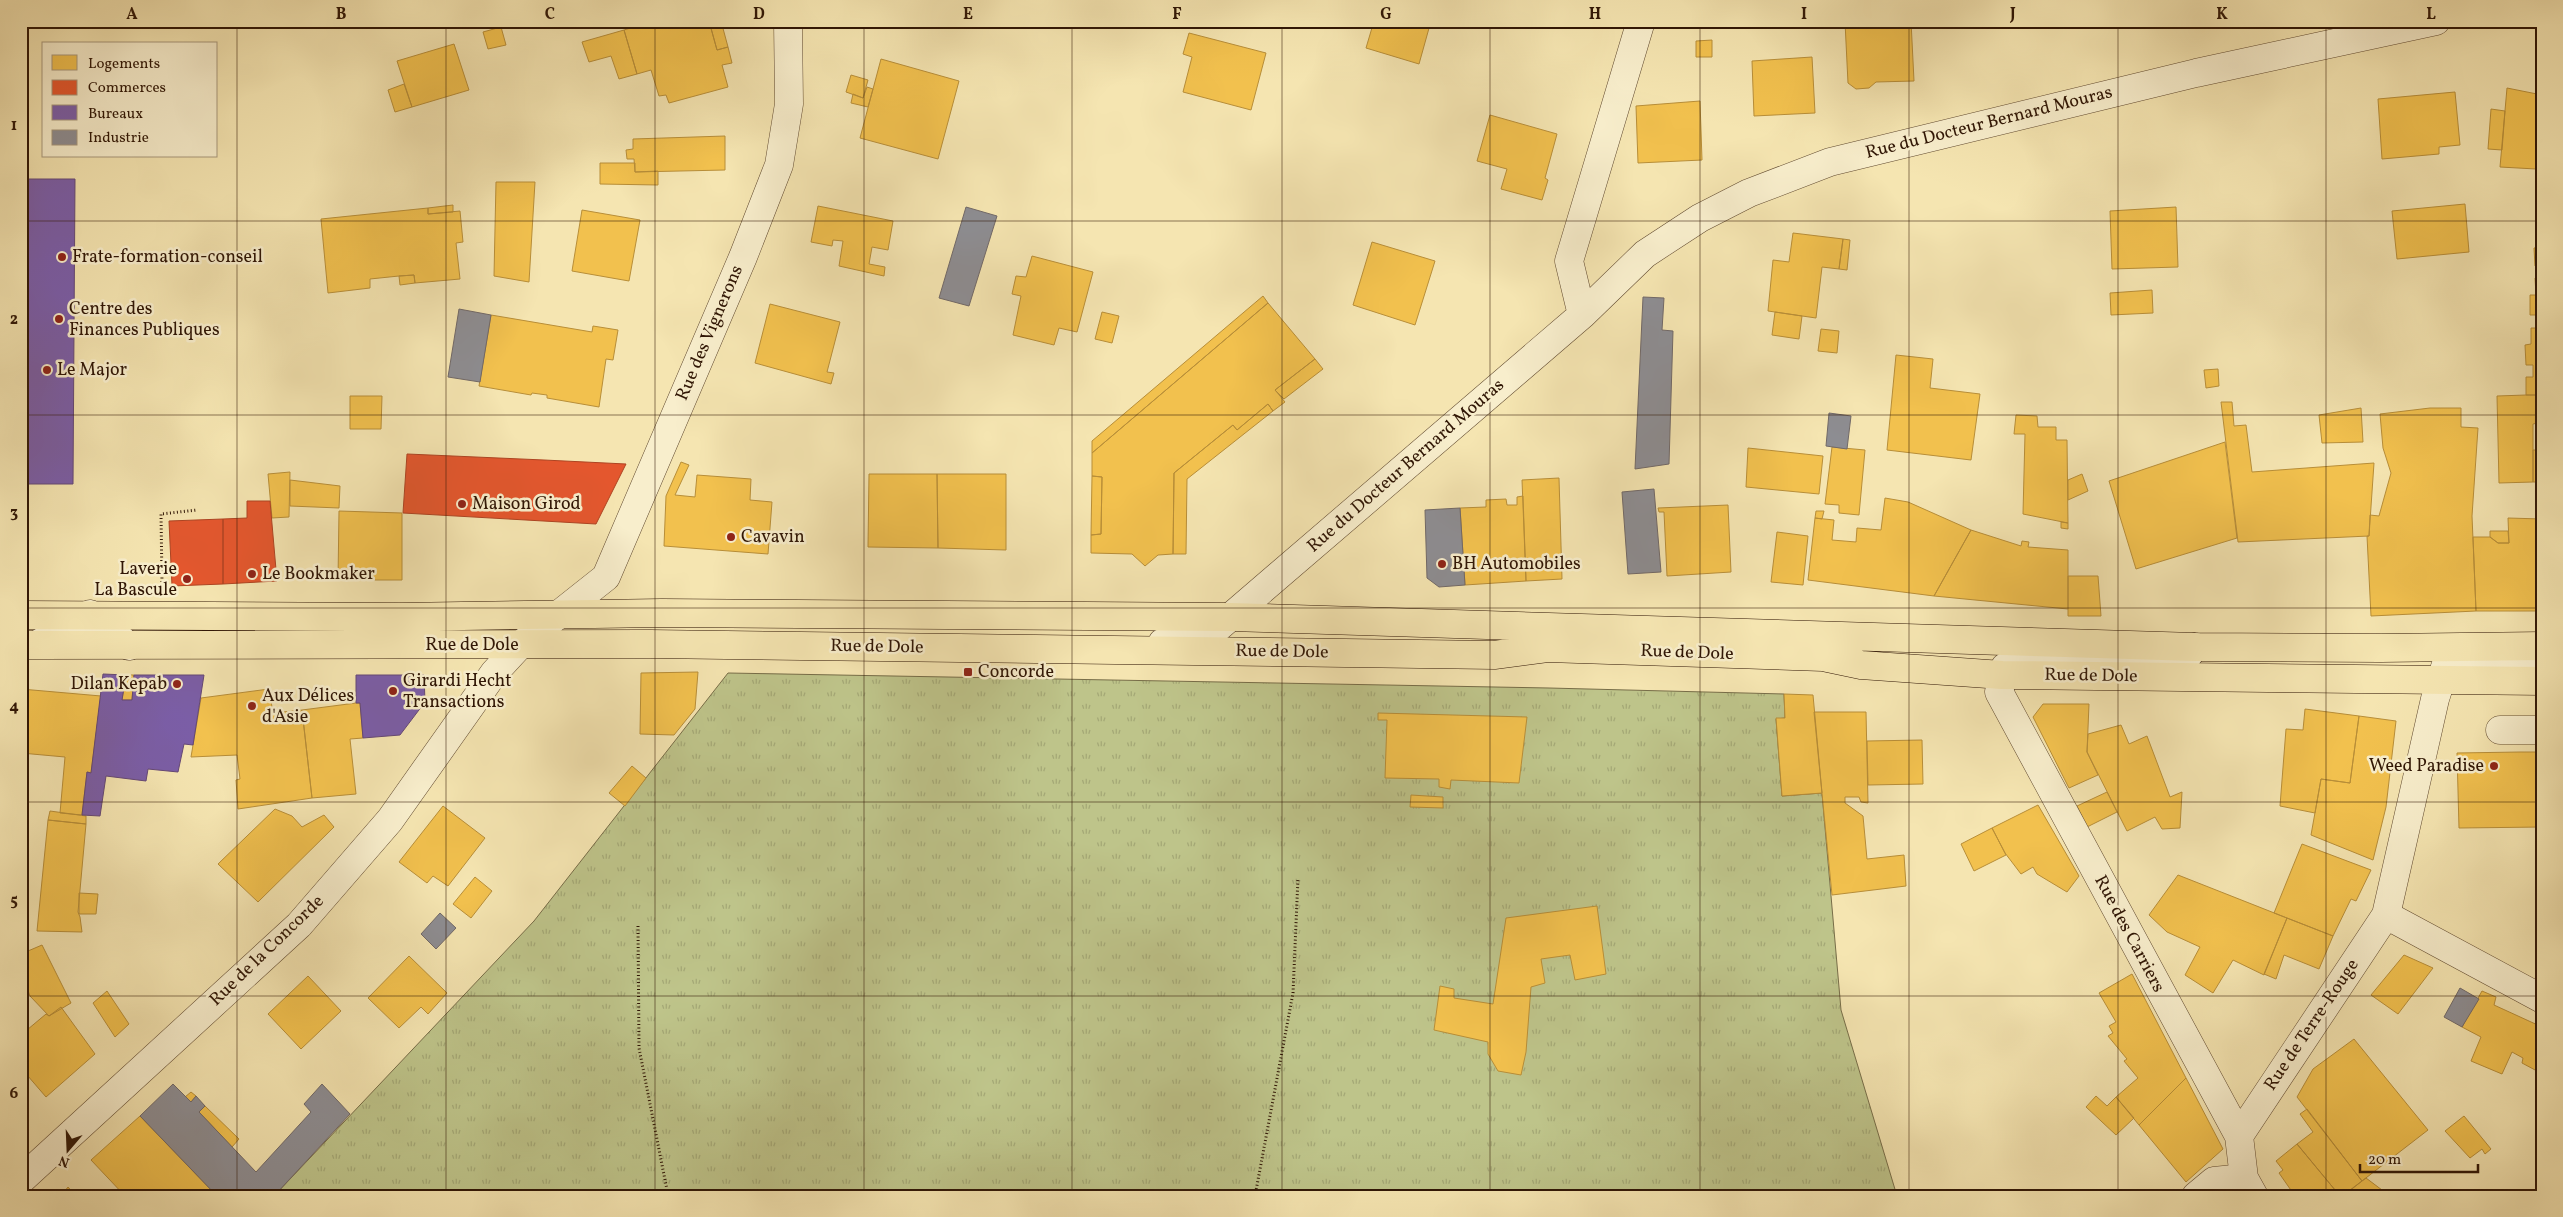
<svg xmlns="http://www.w3.org/2000/svg" width="2563" height="1217" font-family="Vollkorn,serif">
	<defs>
		<pattern id="park-tufts" width="24" height="20" patternUnits="userSpaceOnUse" patternTransform="scale(1.25)"><rect width="24" height="20" fill="#bec48a"/><path d="M3 7l-1-3M5 7V3M7 7l1-3M15 17l-1-3M17 17v-4M19 17l1-3" fill="none" stroke="#a4a876"/></pattern>
	</defs>
	<rect width="100%" height="100%" fill="#f5e5b1"/>
	<filter id="stains"><feTurbulence type="fractalNoise" baseFrequency=".004" numOctaves="4"/><feColorMatrix values="0 0 0 0 .2 0 0 0 0 .09 0 0 0 0 .02 0 0 0 .5 -.17"/></filter>
	<radialGradient id="worn" r=".72"><stop offset=".6" stop-color="#630" stop-opacity="0"/><stop offset="1" stop-color="#630" stop-opacity=".3"/></radialGradient>
	<!-- park -->
	<path fill="url(#park-tufts)" stroke="#776d48" d="M 728,673 L 1549,688 L 1784,694 L 1785,718 L 1776,719 L 1782,796 L 1822,793 L 1841,1010 L 1897,1196 L 274,1196 L 534,921 Z"/>
	<!-- homes -->
	<path fill="#f2c14e" stroke="#b88e38" d="M 653,21 L 709,21 L 717,50 L 728,47 L 732,63 L 722,65 L 728,87 L 669,103 L 666,95 L 659,96 L 651,70 L 637,74 L 624,30 Z
		M 709,21 L 721,21 L 728,47 L 717,50 Z
		M 1374,21 L 1431,21 L 1419,64 L 1366,48 Z
		M 1911,21 L 1914,81 L 1876,82 L 1869,88 L 1856,89 L 1848,83 L 1845,22 Z
		M 501,27 L 506,45 L 488,49 L 483,32 Z
		M 624,30 L 637,74 L 619,79 L 611,56 L 589,62 L 582,42 Z
		M 1189,33 L 1266,53 L 1251,110 L 1183,92 L 1192,57 L 1183,54 Z
		M 1712,40 L 1712,57 L 1696,57 L 1696,41 Z
		M 454,44 L 469,90 L 412,107 L 397,61 Z
		M 1812,57 L 1815,113 L 1754,116 L 1752,61 Z
		M 881,59 L 959,81 L 938,159 L 860,138 Z
		M 851,75 L 868,80 L 863,98 L 846,92 Z
		M 404,84 L 412,107 L 395,112 L 388,90 Z
		M 867,87 L 873,89 L 868,107 L 851,103 L 853,94 L 863,98 Z
		M 2507,88 L 2542,95 L 2542,123 L 2536,169 L 2500,167 Z
		M 2455,92 L 2460,145 L 2439,147 L 2439,154 L 2382,159 L 2378,99 Z
		M 1700,101 L 1702,160 L 1638,163 L 1636,106 Z
		M 2491,109 L 2505,111 L 2502,150 L 2488,149 Z
		M 1490,115 L 1557,134 L 1545,178 L 1548,180 L 1542,200 L 1501,189 L 1507,169 L 1477,161 Z
		M 2542,123 L 2542,170 L 2536,169 Z
		M 725,136 L 725,170 L 635,172 L 634,159 L 627,159 L 626,150 L 633,149 L 633,139 Z
		M 600,163 L 635,163 L 635,172 L 658,171 L 658,185 L 600,184 Z
		M 496,182 L 535,182 L 529,282 L 494,276 Z
		M 2465,204 L 2469,252 L 2397,259 L 2392,211 Z
		M 453,205 L 453,212 L 428,214 L 428,208 Z
		M 818,206 L 893,221 L 888,250 L 872,247 L 869,264 L 885,267 L 884,276 L 839,266 L 843,241 L 833,240 L 832,246 L 811,242 Z
		M 2176,207 L 2178,267 L 2112,269 L 2110,211 Z
		M 428,208 L 428,214 L 460,211 L 463,242 L 456,243 L 460,279 L 415,283 L 414,275 L 399,276 L 370,279 L 370,288 L 328,293 L 321,219 Z
		M 582,210 L 640,220 L 629,281 L 572,271 Z
		M 1793,233 L 1843,239 L 1839,269 L 1822,267 L 1816,318 L 1768,311 L 1773,260 L 1789,262 Z
		M 1843,239 L 1850,240 L 1847,270 L 1839,269 Z
		M 1372,242 L 1435,261 L 1415,325 L 1353,305 Z
		M 2542,247 L 2542,265 L 2535,266 L 2534,248 Z
		M 1032,256 L 1093,272 L 1077,332 L 1059,328 L 1054,345 L 1013,335 L 1021,296 L 1012,294 L 1016,276 L 1026,277 Z
		M 414,275 L 415,283 L 400,285 L 399,276 Z
		M 2535,278 L 2542,278 L 2542,395 L 2526,395 L 2526,377 L 2533,377 L 2533,365 L 2526,365 L 2525,345 L 2531,344 L 2531,328 L 2538,328 L 2538,315 L 2530,315 L 2530,295 L 2536,295 Z
		M 2152,290 L 2153,313 L 2111,315 L 2110,293 Z
		M 1263,296 L 1268,303 L 1092,453 L 1092,441 Z
		M 1268,303 L 1315,359 L 1275,390 L 1285,402 L 1273,411 L 1268,404 L 1237,430 L 1233,425 L 1174,473 L 1173,554 L 1158,555 L 1145,566 L 1132,554 L 1091,553 L 1091,535 L 1101,534 L 1102,477 L 1092,476 L 1092,453 Z
		M 770,304 L 840,322 L 827,372 L 834,373 L 831,384 L 755,363 Z
		M 1102,312 L 1119,316 L 1112,343 L 1095,339 Z
		M 1775,312 L 1802,316 L 1799,339 L 1772,335 Z
		M 491,315 L 592,332 L 593,326 L 618,330 L 613,360 L 606,359 L 599,407 L 547,398 L 547,395 L 532,393 L 531,395 L 479,386 Z
		M 1821,329 L 1839,331 L 1837,353 L 1818,351 Z
		M 1896,355 L 1933,359 L 1930,388 L 1980,394 L 1971,460 L 1887,450 Z
		M 1315,359 L 1323,369 L 1284,399 L 1275,390 Z
		M 2218,369 L 2219,386 L 2206,388 L 2204,370 Z
		M 2526,395 L 2542,395 L 2542,422 L 2533,424 L 2533,482 L 2499,483 L 2497,396 Z
		M 350,396 L 382,396 L 381,429 L 350,429 Z
		M 2221,402 L 2232,402 L 2234,426 L 2246,425 L 2252,472 L 2374,463 L 2369,536 L 2238,542 Z
		M 1268,404 L 1273,411 L 1187,479 L 1186,554 L 1173,554 L 1174,473 L 1233,425 L 1237,430 Z
		M 2361,408 L 2363,442 L 2322,443 L 2319,415 Z
		M 2430,408 L 2461,408 L 2461,427 L 2478,428 L 2472,516 L 2476,611 L 2371,616 L 2367,536 L 2369,536 L 2370,515 L 2379,516 L 2391,473 L 2383,448 L 2380,414 Z
		M 2016,415 L 2037,416 L 2038,427 L 2056,427 L 2056,440 L 2067,440 L 2068,523 L 2023,514 L 2025,434 L 2014,434 Z
		M 2225,442 L 2237,538 L 2136,569 L 2109,481 Z
		M 1832,447 L 1865,450 L 1859,515 L 1839,513 L 1839,505 L 1825,504 Z
		M 1748,448 L 1823,456 L 1819,494 L 1746,487 Z
		M 2533,450 L 2542,450 L 2542,482 L 2533,482 Z
		M 681,462 L 689,465 L 675,495 L 695,497 L 697,475 L 751,479 L 750,500 L 772,502 L 768,554 L 664,546 L 666,496 Z
		M 290,472 L 289,517 L 272,518 L 268,474 Z
		M 869,474 L 937,474 L 938,548 L 868,547 Z
		M 937,474 L 1006,474 L 1006,550 L 938,548 Z
		M 2082,474 L 2088,491 L 2068,500 L 2068,480 Z
		M 1092,476 L 1102,477 L 1101,534 L 1091,535 Z
		M 1559,478 L 1562,579 L 1526,581 L 1522,480 Z
		M 290,480 L 340,486 L 339,508 L 290,506 Z
		M 1523,496 L 1526,581 L 1465,585 L 1460,508 L 1486,507 L 1486,500 L 1506,499 L 1507,505 L 1517,505 L 1517,497 Z
		M 1885,498 L 1908,502 L 1971,530 L 1934,596 L 1808,580 L 1815,518 L 1834,520 L 1832,540 L 1856,542 L 1857,528 L 1881,530 Z
		M 1728,505 L 1731,572 L 1667,576 L 1664,512 L 1659,512 L 1658,508 Z
		M 339,511 L 402,513 L 402,580 L 338,580 Z
		M 1816,511 L 1824,511 L 1822,519 L 1815,518 Z
		M 2508,518 L 2542,519 L 2542,611 L 2476,611 L 2473,537 L 2490,537 L 2498,543 L 2509,543 Z
		M 2061,522 L 2068,523 L 2068,529 L 2061,528 Z
		M 1971,530 L 2021,546 L 2022,541 L 2029,542 L 2028,547 L 2068,550 L 2068,609 L 1934,596 Z
		M 2490,531 L 2508,531 L 2509,543 L 2498,543 L 2490,537 Z
		M 1777,532 L 1808,536 L 1803,585 L 1771,582 Z
		M 2068,576 L 2098,576 L 2101,616 L 2068,616 Z
		M 698,672 L 695,709 L 674,735 L 640,734 L 641,673 Z
		M 126,675 L 134,675 L 132,700 L 122,700 Z
		M 21,689 L 101,696 L 91,773 L 87,772 L 82,815 L 60,813 L 65,757 L 21,753 Z
		M 269,689 L 273,713 L 302,710 L 312,798 L 238,809 L 236,780 L 240,779 L 237,755 L 191,757 L 201,698 Z
		M 1784,694 L 1813,695 L 1822,793 L 1782,796 L 1776,718 L 1785,718 Z
		M 356,703 L 360,703 L 363,738 L 350,739 L 356,794 L 312,798 L 302,710 Z
		M 2043,704 L 2089,704 L 2087,752 L 2098,775 L 2069,788 L 2033,717 Z
		M 2305,709 L 2359,716 L 2350,783 L 2321,779 L 2315,813 L 2280,806 L 2286,729 L 2303,730 Z
		M 1814,712 L 1866,712 L 1868,803 L 1861,802 L 1859,797 L 1845,797 L 1845,803 L 1863,816 L 1867,859 L 1904,855 L 1906,886 L 1832,895 Z
		M 1378,713 L 1527,717 L 1519,783 L 1451,780 L 1450,789 L 1439,787 L 1439,779 L 1385,778 L 1387,720 L 1378,720 Z
		M 2359,716 L 2396,721 L 2386,807 L 2373,860 L 2311,835 L 2321,779 L 2350,783 Z
		M 2121,725 L 2129,744 L 2147,736 L 2170,797 L 2182,792 L 2180,828 L 2162,829 L 2155,817 L 2127,831 L 2087,752 L 2088,734 Z
		M 1922,740 L 1923,784 L 1868,785 L 1867,741 Z
		M 2520,752 L 2542,752 L 2542,827 L 2459,828 L 2457,753 Z
		M 632,766 L 646,778 L 625,806 L 609,793 Z
		M 2107,792 L 2117,812 L 2087,827 L 2077,806 Z
		M 1411,795 L 1443,797 L 1443,808 L 1410,807 Z
		M 2038,805 L 2079,876 L 2067,892 L 2037,874 L 2033,867 L 2021,874 L 2005,853 L 1992,828 Z
		M 443,806 L 485,838 L 448,886 L 433,876 L 427,883 L 399,862 Z
		M 275,809 L 292,816 L 302,827 L 324,815 L 334,827 L 258,902 L 218,864 Z
		M 50,811 L 86,816 L 86,824 L 48,820 Z
		M 48,820 L 86,824 L 78,912 L 80,917 L 82,932 L 37,931 Z
		M 1992,828 L 2006,855 L 1974,871 L 1961,844 Z
		M 2302,844 L 2371,870 L 2356,901 L 2351,899 L 2333,936 L 2274,913 Z
		M 2178,875 L 2287,918 L 2264,975 L 2233,960 L 2213,993 L 2185,975 L 2200,947 L 2167,932 L 2149,915 Z
		M 475,877 L 492,891 L 471,918 L 453,904 Z
		M 79,893 L 98,894 L 96,914 L 79,914 Z
		M 1597,906 L 1606,974 L 1575,980 L 1570,955 L 1541,959 L 1545,983 L 1531,987 L 1526,1052 L 1521,1075 L 1498,1071 L 1488,1054 L 1488,1042 L 1434,1030 L 1440,986 L 1454,989 L 1454,998 L 1493,1004 L 1506,918 Z
		M 2287,918 L 2333,936 L 2319,969 L 2284,955 L 2276,979 L 2264,974 Z
		M 42,945 L 71,1003 L 49,1016 L 30,996 L 21,971 L 21,954 Z
		M 2404,955 L 2433,968 L 2398,1014 L 2371,995 Z
		M 409,956 L 447,993 L 428,1014 L 421,1007 L 399,1028 L 368,998 Z
		M 2132,974 L 2186,1078 L 2139,1125 L 2116,1097 L 2138,1078 L 2124,1061 L 2127,1059 L 2108,1036 L 2113,1033 L 2109,1026 L 2116,1022 L 2099,993 Z
		M 308,976 L 341,1011 L 301,1049 L 268,1014 Z
		M 107,991 L 129,1024 L 115,1037 L 93,1003 Z
		M 2482,991 L 2496,997 L 2494,1005 L 2542,1027 L 2542,1069 L 2538,1067 L 2537,1071 L 2522,1063 L 2523,1058 L 2512,1052 L 2502,1074 L 2471,1061 L 2481,1037 L 2462,1027 Z
		M 61,1007 L 95,1054 L 46,1097 L 21,1068 L 21,1035 L 46,1014 L 49,1016 Z
		M 2354,1039 L 2428,1130 L 2362,1181 L 2297,1097 L 2313,1069 Z
		M 2186,1078 L 2223,1149 L 2186,1182 L 2139,1125 Z
		M 191,1092 L 196,1096 L 191,1102 L 185,1097 Z
		M 2096,1096 L 2107,1106 L 2116,1097 L 2134,1118 L 2116,1135 L 2086,1107 Z
		M 205,1106 L 239,1139 L 232,1147 L 199,1112 Z
		M 2307,1109 L 2362,1181 L 2343,1196 L 2340,1196 L 2297,1144 L 2313,1132 L 2300,1114 Z
		M 140,1116 L 212,1191 L 207,1196 L 125,1196 L 91,1160 Z
		M 2464,1116 L 2491,1149 L 2485,1154 L 2482,1149 L 2470,1158 L 2445,1131 Z
		M 2297,1144 L 2340,1196 L 2295,1196 L 2279,1173 L 2283,1170 L 2276,1161 Z
		M 2366,1178 L 2386,1193 L 2382,1196 L 2357,1196 L 2350,1190 Z
		M 68,1187 L 76,1196 L 61,1196 Z"/>
	<!-- shops -->
	<path fill="#e4572e" stroke="#ae4422" d="M 407,454 L 544,460 L 626,464 L 596,524 L 403,513 Z
		M 247,501 L 270,501 L 277,581 L 223,584 L 223,519 L 247,518 Z
		M 223,519 L 223,584 L 172,586 L 169,521 Z"/>
	<!-- offices -->
	<path fill="#7b5ea7" stroke="#644876" d="M 21,179 L 75,179 L 73,484 L 21,484 Z
		M 103,674 L 126,675 L 122,700 L 132,700 L 134,675 L 204,675 L 193,745 L 184,744 L 178,772 L 148,769 L 146,781 L 106,776 L 100,816 L 82,815 L 87,772 L 91,773 Z
		M 356,675 L 424,675 L 425,702 L 400,735 L 363,738 L 360,703 L 356,703 Z"/>
	<!-- industry -->
	<path fill="#8d8d92" stroke="#716968" d="M 966,207 L 997,216 L 969,306 L 939,298 Z
		M 1643,297 L 1664,298 L 1662,330 L 1673,331 L 1669,464 L 1635,469 Z
		M 459,309 L 491,315 L 480,382 L 448,377 Z
		M 1829,413 L 1851,416 L 1847,449 L 1826,446 Z
		M 1654,489 L 1661,572 L 1628,574 L 1622,492 Z
		M 1460,508 L 1465,585 L 1439,587 L 1427,578 L 1425,510 Z
		M 440,913 L 456,928 L 436,949 L 421,934 Z
		M 2460,988 L 2479,999 L 2462,1027 L 2444,1017 Z
		M 173,1084 L 191,1102 L 196,1096 L 205,1106 L 199,1112 L 256,1172 L 311,1112 L 304,1104 L 322,1084 L 350,1114 L 274,1196 L 217,1196 L 140,1116 Z"/>
	<g fill="none" stroke-linecap="round" stroke-linejoin="round">
		<defs>
			<path id="minor" d="M 1582,315 L 1569,261 L 1641,21
				M 1162,643 L 1194,639 L 1214,631 L 1582,315 L 1645,254 L 1700,218 L 1749,193 L 1830,162 L 2196,73 L 2436,21
				M 38,644 L 90,614 L 129,646
				M 2195,647 L 2183,661 L 2023,657 L 2005,667 L 1999,692 L 2239,1136 L 2244,1178 L 2254,1196
				M 2500,730 L 2542,730
				M 2386,915 L 2542,999
				M 2239,1136 L 2386,915 L 2435,699 L 2446,664 L 2527,662 L 2542,653
				M 21,1180 L 299,925 L 390,820 L 494,673 L 519,646 L 606,577 L 743,257 L 779,165 L 789,104 L 788,21
				M 2196,1196 L 2214,1181 L 2244,1178"/>
			<path id="major" d="M 21,615 L 399,617 L 662,613 L 1230,617 L 2195,647 L 2381,648 L 2542,646
				M 21,645 L 650,644 L 1494,655 L 1547,648 L 1823,657 L 1861,665 L 2002,675 L 2542,681"/>
		</defs>
		<!-- minor casing -->
		<use href="#minor" stroke="#614a30" stroke-width="29"/>
		<!-- major casing -->
		<use href="#major" stroke="#301605" stroke-width="29"/>
		<!-- path -->
		<path stroke="#301605" stroke-width="3" stroke-dasharray="1 2.5" stroke-linecap="butt" d="M 162,582 L 161,514 L 197,510
			M 638,926 L 639,1048 L 667,1190 L 672,1196
			M 1255,1196 L 1293,993 L 1298,878"/>
		<!-- minor -->
		<use href="#minor" stroke="#f8eecc" stroke-width="28"/>
		<!-- major -->
		<use href="#major" stroke="#f5e5b1" stroke-width="28"/>
	</g>
	<!-- grid -->
	<path fill="none" stroke="#301605" stroke-width="1" stroke-opacity="0.55" d="M 237,21 L 237,1196M 446,21 L 446,1196M 655,21 L 655,1196M 864,21 L 864,1196M 1072,21 L 1072,1196M 1282,21 L 1282,1196M 1490,21 L 1490,1196M 1700,21 L 1700,1196M 1909,21 L 1909,1196M 2118,21 L 2118,1196M 2326,21 L 2326,1196M 21,221 L 2542,221M 21,415 L 2542,415M 21,608 L 2542,608M 21,802 L 2542,802M 21,996 L 2542,996"/>
	<!-- markers -->
	<g fill="#8f2418" stroke="#f8eecc" stroke-width="2">
		<circle cx="62" cy="257" r="5"/>
		<circle cx="59" cy="319" r="5"/>
		<circle cx="47" cy="370" r="5"/>
		<circle cx="462" cy="504" r="5"/>
		<circle cx="731" cy="537" r="5"/>
		<circle cx="1442" cy="564" r="5"/>
		<circle cx="252" cy="574" r="5"/>
		<circle cx="187" cy="579" r="5"/>
		<rect x="963" y="667" width="10" height="10" rx="2.5"/>
		<circle cx="177" cy="684" r="5"/>
		<circle cx="393" cy="691" r="5"/>
		<circle cx="252" cy="706" r="5"/>
		<circle cx="2494" cy="766" r="5"/>
	</g>
	<g text-anchor="middle" dominant-baseline="central" stroke-width="5" stroke-linejoin="round" paint-order="stroke">
		<!-- street labels -->
		<g font-size="18" fill="#301605" stroke="#f8eecc">
			<text transform="translate(1989 123) rotate(-14)">Rue du Docteur Bernard Mouras</text>
			<text transform="translate(710 333) rotate(-67)">Rue des Vignerons</text>
			<text transform="translate(1406 466) rotate(-41)">Rue du Docteur Bernard Mouras</text>
			<text x="472" y="645">Rue de Dole</text>
			<text transform="translate(877 647) rotate(1)">Rue de Dole</text>
			<text transform="translate(1282 652) rotate(1)">Rue de Dole</text>
			<text transform="translate(1687 653) rotate(2)">Rue de Dole</text>
			<text transform="translate(2091 676) rotate(1)">Rue de Dole</text>
			<text transform="translate(2129 934) rotate(62)">Rue des Carriers</text>
			<text transform="translate(267 951) rotate(-44)">Rue de la Concorde</text>
			<text transform="translate(2312 1025) rotate(-56)">Rue de Terre-Rouge</text>
		</g>
		<!-- poi labels -->
		<g font-size="18" fill="#301605" stroke="#f8eecc" text-anchor="start">
			<text x="72" y="257">Frate-formation-conseil</text>
			<text x="69" y="309">Centre des<tspan x="69" dy="21">Finances Publiques</tspan></text>
			<text x="57" y="370">Le Major</text>
			<text x="472" y="504">Maison Girod</text>
			<text x="741" y="537">Cavavin</text>
			<text x="1452" y="564">BH Automobiles</text>
			<text x="177" y="569" text-anchor="end">Laverie<tspan x="177" dy="21">La Bascule</tspan></text>
			<text x="262" y="574">Le Bookmaker</text>
			<text x="978" y="672">Concorde</text>
			<text x="403" y="681">Girardi Hecht<tspan x="403" dy="21">Transactions</tspan></text>
			<text x="167" y="684" text-anchor="end">Dilan Kepab</text>
			<text x="262" y="696">Aux Délices<tspan x="262" dy="21">d'Asie</tspan></text>
			<text x="2484" y="766" text-anchor="end">Weed Paradise</text>
		</g>
	</g>
	<!-- margin -->
	<rect width="2563" height="1217" fill="none" stroke="#f5e5b1" stroke-width="55"/>
	<!-- legend -->
	<rect x="42" y="42" width="175" height="115" fill="#f8eecc" stroke="#a8987c"/>
	<rect x="52" y="55" width="25" height="15" fill="#f2c14e" stroke="#a8987c"/>
	<text x="88" y="68" font-size="15" fill="#301605">Logements</text>
	<rect x="52" y="80" width="25" height="15" fill="#e4572e" stroke="#a8987c"/>
	<text x="88" y="92" font-size="15" fill="#301605">Commerces</text>
	<rect x="52" y="105" width="25" height="15" fill="#7b5ea7" stroke="#a8987c"/>
	<text x="88" y="118" font-size="15" fill="#301605">Bureaux</text>
	<rect x="52" y="130" width="25" height="15" fill="#8d8d92" stroke="#a8987c"/>
	<text x="88" y="142" font-size="15" fill="#301605">Industrie</text>
	<!-- north arrow -->
	<g transform="translate(68 1150) rotate(199)" stroke="#f8eecc" stroke-width="4" paint-order="stroke">
	<path d="M0-4L9 19L0 12L-9 19Z" fill="#301605"/>
	<text y="-8" font-size="14" font-weight="bold" text-anchor="middle" fill="#301605">N</text>
	</g>
	<!-- scale -->
	<path d="M2360 1164v8h118v-8" fill="none" stroke="#301605" stroke-width="2.5"/>
	<text x="2368" y="1164" font-size="15" fill="#301605" stroke="#f8eecc" stroke-width="4" paint-order="stroke">20 m</text>
	<rect x="28" y="28" width="2508" height="1162" fill="none" stroke="#301605" stroke-width="2"/>
	<g font-size="16" text-anchor="middle" font-weight="bold" fill="#301605">
		<text x="132" y="19">A</text>
		<text x="341" y="19">B</text>
		<text x="550" y="19">C</text>
		<text x="759" y="19">D</text>
		<text x="968" y="19">E</text>
		<text x="1177" y="19">F</text>
		<text x="1386" y="19">G</text>
		<text x="1595" y="19">H</text>
		<text x="1804" y="19">I</text>
		<text x="2013" y="19">J</text>
		<text x="2222" y="19">K</text>
		<text x="2431" y="19">L</text>
		<text x="14" y="130">1</text>
		<text x="14" y="324">2</text>
		<text x="14" y="517">3</text>
		<text x="14" y="711">4</text>
		<text x="14" y="905">5</text>
		<text x="14" y="1098">6</text>
	</g>
	<rect width="100%" height="100%" filter="url(#stains)"/>
	<rect width="100%" height="100%" fill="url(#worn)"/>
</svg>
